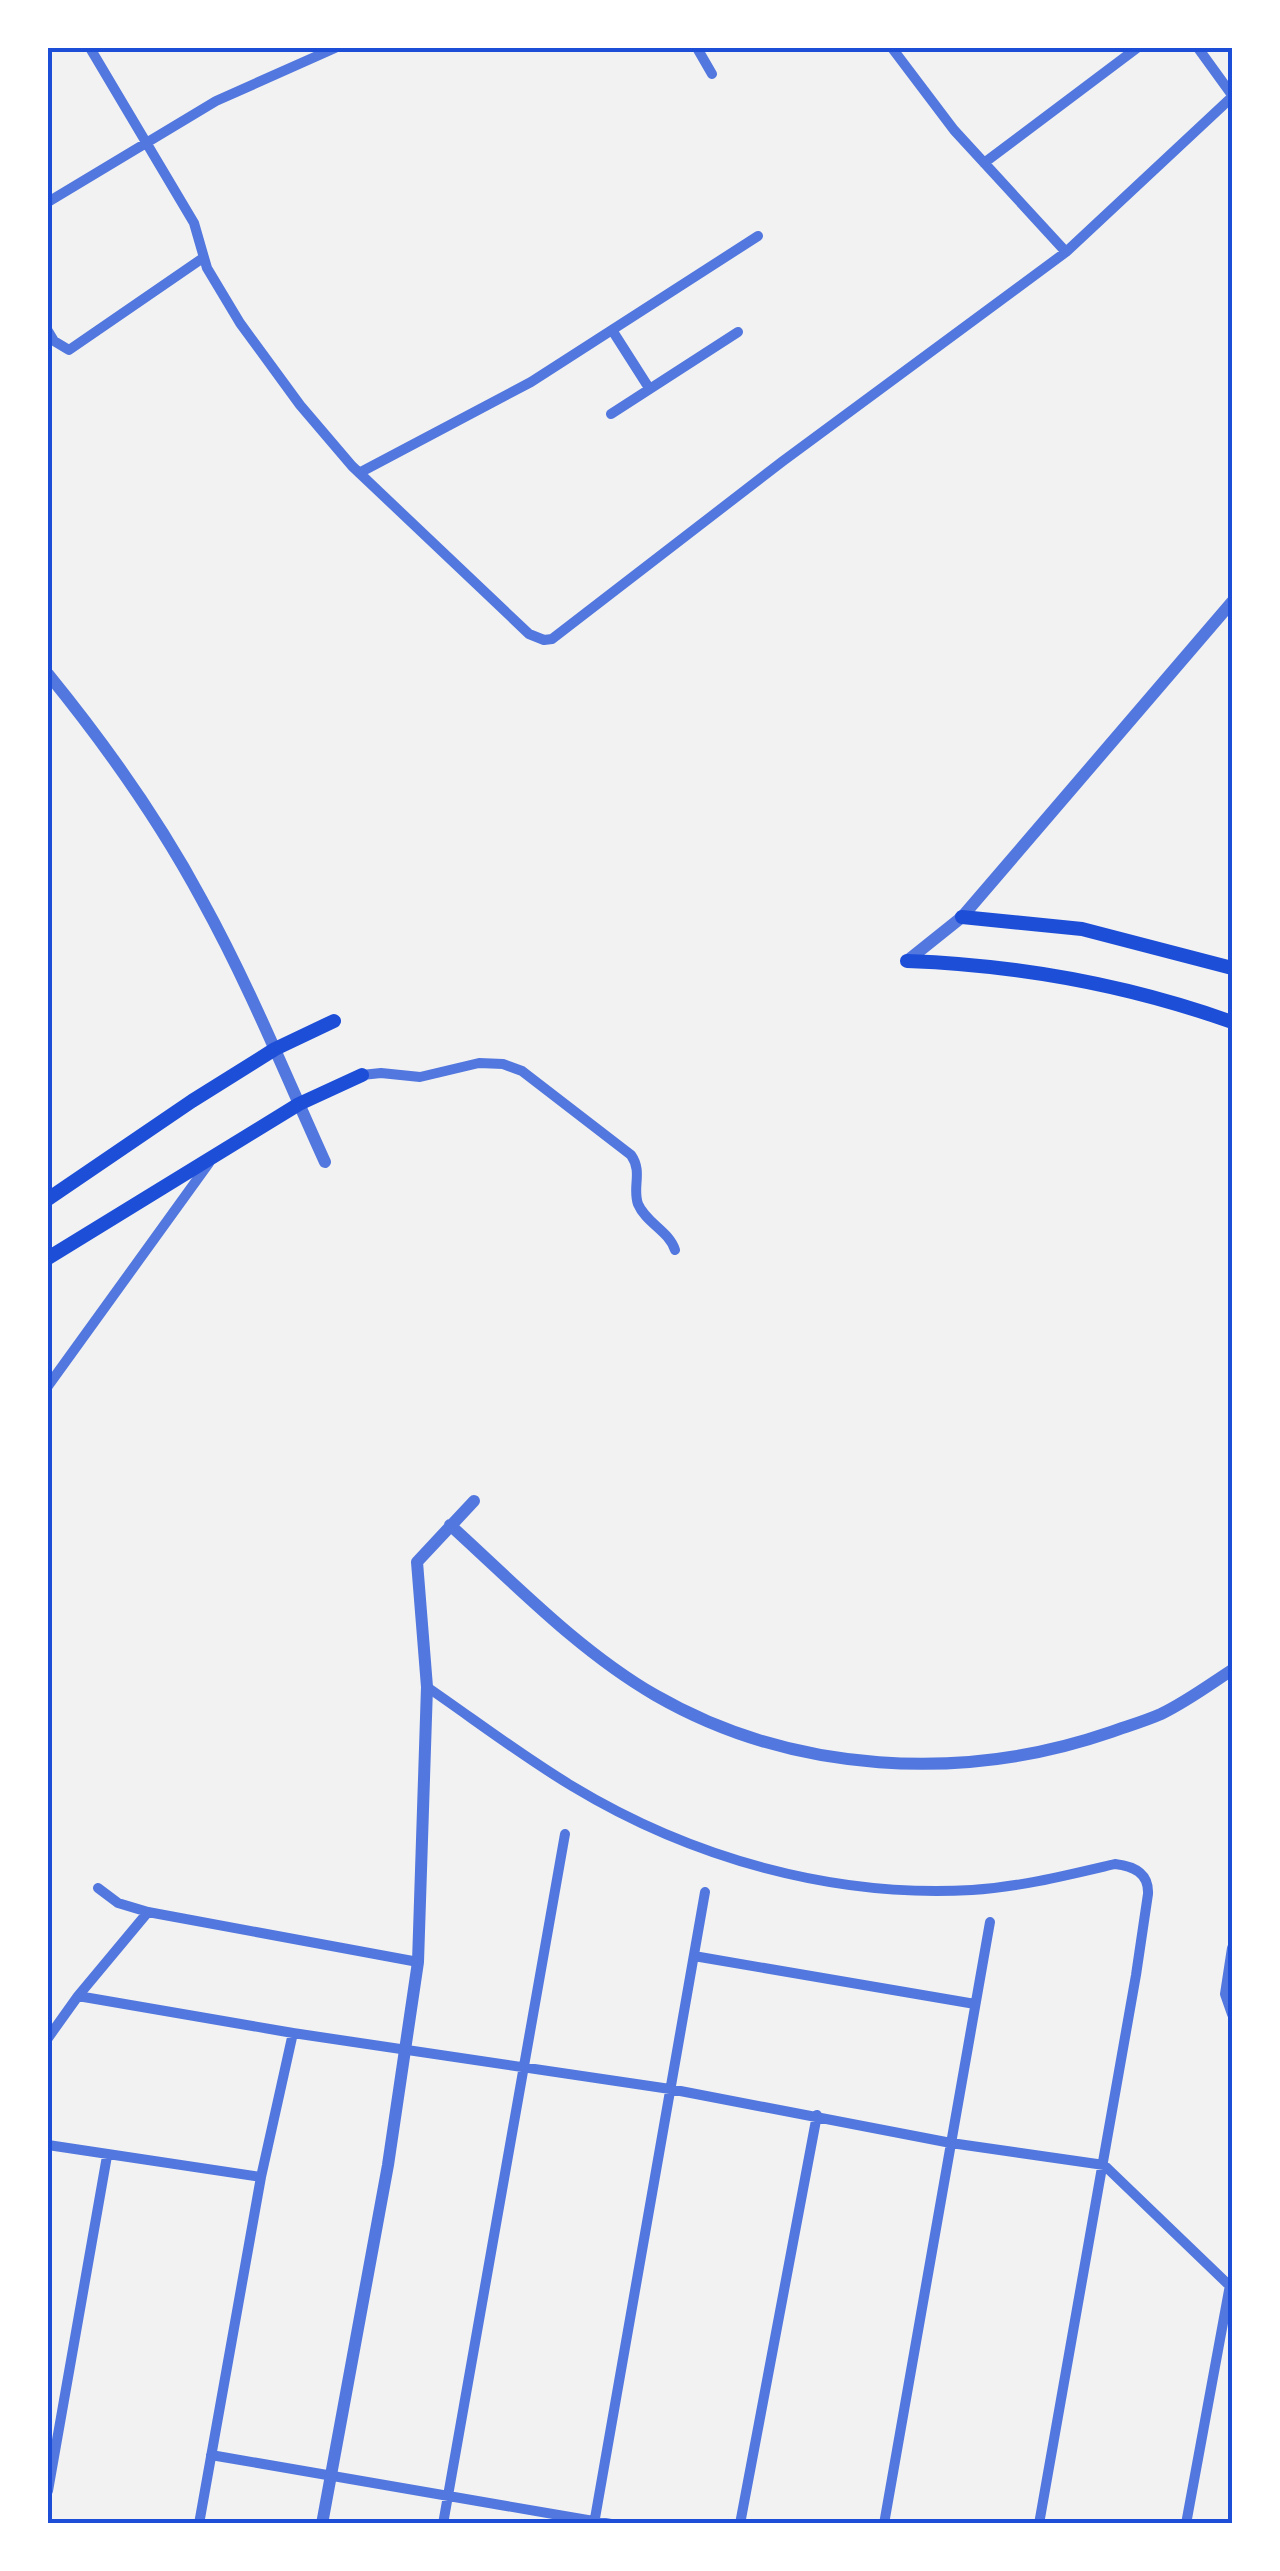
<svg xmlns="http://www.w3.org/2000/svg" width="1280" height="2571" font-family="'Source Serif 4',serif">
	<rect width="100%" height="100%" fill="#f2f2f2"/>
	<g fill="none" stroke-linecap="round" stroke-linejoin="round">
		<!-- minor -->
		<path stroke="#5277de" stroke-width="10" d="M 90,48 L 194,223 L 207,268 L 240,323 L 300,405 L 352,466 L 529,634 L 544,640 L 552,639 L 783,461 L 1066,252 L 1232,97
			M 697,48 L 712,74
			M 892,48 L 954,130 L 1066,252
			M 1198,48 L 1232,95
			M 984,163 L 1137,48
			M 48,202 L 216,101 L 335,48
			M 612,330 L 649,388
			M 48,331 L 54,341 L 69,350 L 203,258
			M 611,414 L 738,332
			M 359,473 L 531,382 L 758,236
			M 362,1075 L 381,1073 L 420,1077 L 479,1063 L 503,1064 L 522,1071 L 631,1155 C 643,1172 632,1187 638,1204 C 646,1223 669,1231 675,1250
			M 48,1386 L 209,1163
			M 427,1687 C 475,1720 522,1756 572,1786 C 691,1858 833,1898 972,1890 C 1020,1887 1068,1875 1115,1864 C 1133,1866 1149,1873 1148,1894 L 1136,1975 L 1039,2524
			M 98,1888 L 118,1903 L 148,1912 L 418,1962
			M 148,1912 L 78,1996 L 293,2033 L 670,2089 L 951,2143 L 1104,2165 L 1232,2288
			M 1232,1948 L 1225,1994 L 1232,2014
			M 694,1956 L 975,2004
			M 48,2038 L 78,1996
			M 48,2145 L 261,2177 L 293,2033
			M 211,2455 L 611,2524
			M 48,2491 L 107,2156
			M 199,2524 L 261,2177
			M 443,2524 L 565,1834
			M 594,2524 L 705,1892
			M 740,2524 L 817,2115
			M 884,2524 L 990,1922
			M 1186,2524 L 1230,2285"/>
		<!-- tertiary -->
		<path stroke="#5277de" stroke-width="12" d="M 48,674 C 105,744 159,820 202,900 C 249,985 285,1074 325,1162
			M 907,961 L 962,917 L 1232,602
			M 450,1525 C 515,1584 579,1651 655,1695 C 792,1774 963,1783 1111,1732 C 1128,1726 1145,1721 1161,1714 C 1186,1702 1209,1685 1232,1670
			M 322,2524 L 388,2165 L 418,1962 L 427,1687 L 417,1562 L 474,1501"/>
		<!-- secondary -->
		<path stroke="#1d4ed8" stroke-width="14" d="M 962,917 L 1082,929 L 1232,968
			M 907,961 C 1017,965 1128,985 1232,1022
			M 48,1199 L 192,1101 L 275,1049 L 334,1021
			M 48,1258 L 299,1104 L 362,1075"/>
	</g>
	<!-- border -->
	<rect width="1280" height="2571" fill="none" stroke="#ffffff" stroke-width="100"/>
	<rect x="50" y="50" width="1180" height="2471" fill="none" stroke="#1d4ed8" stroke-width="4"/>
</svg>
